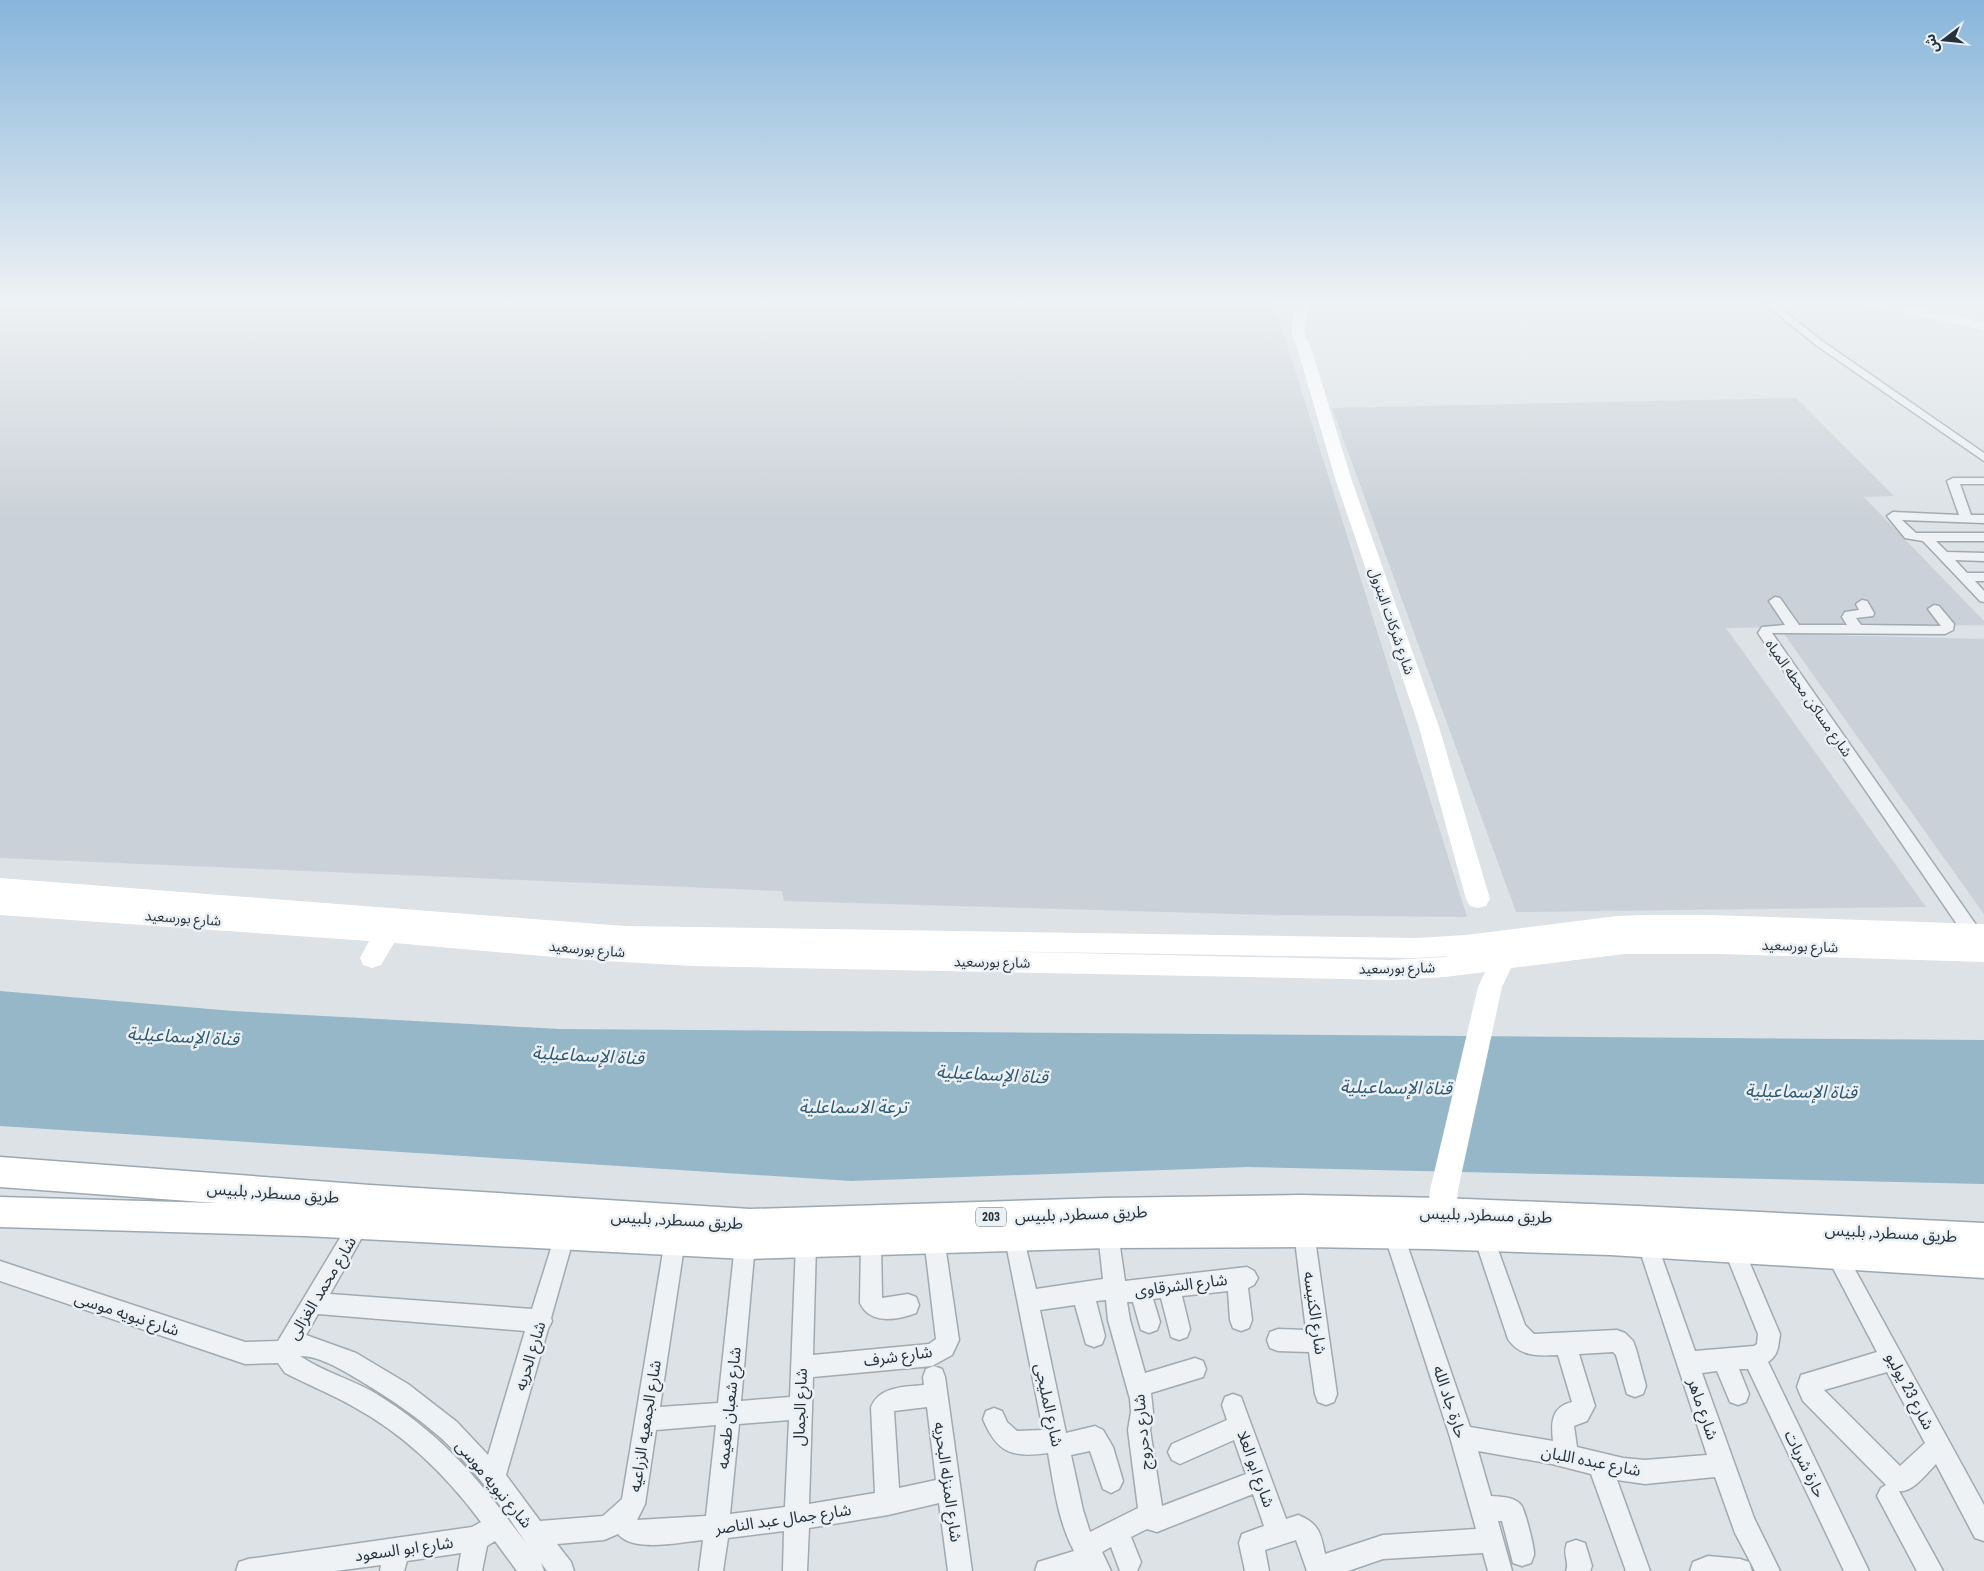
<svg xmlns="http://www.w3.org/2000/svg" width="1984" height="1571" font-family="'Roboto Condensed','Noto Sans Arabic',sans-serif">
	<rect width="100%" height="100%" fill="#dce2e6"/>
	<!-- built -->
	<path fill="#cad1d8" d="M 0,300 L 1273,300 L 1467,917 L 1273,915 L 784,901 L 782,891 L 0,858 Z
		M 1796,398 L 1894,496 L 1864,497 L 1984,621 L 1984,625 L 1726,628 L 1926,907 L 1516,912 L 1332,408 Z
		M 1784,634 L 1984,639 L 1984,914 Z"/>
	<!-- water -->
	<path fill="#95b7c8" d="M 0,991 L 233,1011 L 560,1029 L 1984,1040 L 1984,1184 L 1247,1167 L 851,1181 L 0,1126 Z"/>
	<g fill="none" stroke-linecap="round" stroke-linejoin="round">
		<defs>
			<path id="street" d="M 1760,300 L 1770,300 L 1822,341 L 1984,453 L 1984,461 L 1816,345 Z
				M 1953,478 L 1984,478 L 1984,484 L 1960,484 L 1971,515 L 1984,515 L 1984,523 L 1902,520 L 1916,533 L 1984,533 L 1984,541 L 1936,541 L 1947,552 L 1984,553 L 1984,561 L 1955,560 L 1967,573 L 1984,573 L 1984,581 L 1975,581 L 1984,591 L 1984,602 L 1980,601 L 1923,541 L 1905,538 L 1887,516 L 1893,512 L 1959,515 L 1947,481 Z
				M 1775,597 L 1780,598 L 1799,625 L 1847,625 L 1842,617 L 1845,612 L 1859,610 L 1856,604 L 1862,600 L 1867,601 L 1874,613 L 1873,616 L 1856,618 L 1861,625 L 1941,626 L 1928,609 L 1934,605 L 1939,606 L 1954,624 L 1953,630 L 1945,634 L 1772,633 L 1979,929 L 1981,934 L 1979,939 L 1973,941 L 1967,939 L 1758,633 L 1762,627 L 1785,625 L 1769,601 Z
				M 359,1215 L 366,1218 L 369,1225 L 330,1294 L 532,1309 L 558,1226 L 565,1223 L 572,1226 L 575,1233 L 551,1318 L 552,1321 L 548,1329 L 506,1475 L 540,1521 L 603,1516 L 622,1499 L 665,1240 L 668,1233 L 675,1230 L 682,1233 L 685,1240 L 660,1407 L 718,1403 L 735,1244 L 738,1237 L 745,1234 L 752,1237 L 755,1244 L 741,1401 L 790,1397 L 796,1244 L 799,1237 L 806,1234 L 813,1237 L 816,1244 L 813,1355 L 929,1344 L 936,1339 L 924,1238 L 927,1231 L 934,1228 L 941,1231 L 944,1238 L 959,1340 L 952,1355 L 932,1366 L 813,1377 L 809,1504 L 875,1493 L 871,1407 C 880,1386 904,1387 924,1385 L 923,1377 L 926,1369 L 934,1366 L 942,1369 L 945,1377 L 972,1571 L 948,1571 L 939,1503 L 888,1515 L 809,1528 L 807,1571 L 783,1571 L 784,1531 L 728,1538 L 723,1571 L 699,1571 L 703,1540 C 680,1542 634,1553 618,1534 L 604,1540 L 557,1544 L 571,1562 L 574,1571 L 547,1571 L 541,1563 L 544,1571 L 517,1571 L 495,1541 L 487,1546 L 482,1571 L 458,1571 L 461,1553 L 407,1561 L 404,1571 L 380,1571 L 381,1565 L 335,1571 L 236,1571 L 239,1562 L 248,1559 L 472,1527 L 481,1522 C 446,1475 405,1435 354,1407 C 332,1394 308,1385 285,1373 L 278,1363 L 245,1364 L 0,1281 L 0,1261 L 245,1342 L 278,1341 L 352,1218 ZM 318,1314 L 525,1331 L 488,1455 L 457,1422 L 408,1384 L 356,1353 L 306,1335 ZM 300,1356 C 320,1356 342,1370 359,1380 C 388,1397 416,1416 441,1438 C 472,1466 502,1506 525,1542 C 478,1478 444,1436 375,1393 C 351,1379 323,1372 300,1356 ZM 927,1407 L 936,1480 L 899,1488 L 894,1411 ZM 789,1420 L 785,1507 L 730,1514 L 739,1424 ZM 716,1425 L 706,1516 L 637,1520 L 645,1504 L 656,1430 Z
				M 1304,1222 L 1311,1225 L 1314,1232 L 1337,1394 L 1334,1402 L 1326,1405 L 1318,1402 L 1315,1394 L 1309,1352 L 1278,1351 L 1270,1348 L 1267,1340 L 1270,1332 L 1278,1329 L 1306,1330 L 1294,1232 L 1297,1225 Z
				M 1108,1223 L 1115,1226 L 1118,1233 L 1125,1281 L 1247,1267 L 1254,1271 L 1258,1278 L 1254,1285 L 1248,1288 L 1252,1320 L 1249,1328 L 1241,1331 L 1233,1328 L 1230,1320 L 1228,1291 L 1182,1296 L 1190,1329 L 1187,1337 L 1179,1340 L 1171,1337 L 1161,1298 L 1153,1299 L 1160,1322 L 1157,1330 L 1149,1333 L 1141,1330 L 1133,1302 L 1127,1302 L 1130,1320 L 1145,1373 L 1195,1358 L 1203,1361 L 1206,1369 L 1203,1377 L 1151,1393 L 1153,1412 L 1150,1430 L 1162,1506 L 1246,1474 L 1234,1440 L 1180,1464 L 1172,1460 L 1168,1452 L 1172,1444 L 1227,1420 L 1222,1405 L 1225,1397 L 1233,1394 L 1241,1397 L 1286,1519 L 1298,1515 C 1319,1523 1321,1534 1325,1554 L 1383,1535 L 1476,1529 L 1450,1437 L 1384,1234 L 1387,1227 L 1394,1224 L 1401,1227 L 1470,1427 L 1553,1441 C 1551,1423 1551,1407 1572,1402 L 1558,1355 C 1538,1356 1520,1357 1508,1339 L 1474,1237 L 1477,1230 L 1484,1227 L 1491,1230 L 1525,1325 L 1534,1334 L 1617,1330 L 1625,1333 L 1633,1341 L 1636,1349 L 1646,1386 L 1643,1394 L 1635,1397 L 1627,1394 L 1616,1355 L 1613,1352 L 1579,1354 L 1595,1406 L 1587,1421 L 1574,1426 L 1577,1447 L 1623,1458 L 1645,1460 L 1707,1455 L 1637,1242 L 1640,1235 L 1647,1232 L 1654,1235 L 1695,1351 L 1754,1346 L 1757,1344 L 1758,1334 L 1723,1247 L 1726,1240 L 1733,1237 L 1740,1240 L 1780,1334 C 1778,1346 1779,1355 1768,1362 L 1869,1571 L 1844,1571 L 1748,1369 L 1739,1369 L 1749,1394 L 1746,1402 L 1738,1405 L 1730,1402 L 1717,1371 L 1702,1373 L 1754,1518 L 1780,1571 L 1755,1571 L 1735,1533 L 1715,1477 L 1645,1484 L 1617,1480 L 1650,1571 L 1626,1571 L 1591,1474 L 1552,1464 L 1478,1451 L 1491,1496 C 1500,1497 1514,1496 1521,1505 C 1525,1510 1535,1549 1534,1555 C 1533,1558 1532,1560 1531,1563 L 1522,1566 L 1513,1563 L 1502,1521 L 1498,1521 L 1512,1571 L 1488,1571 L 1483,1553 L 1383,1559 L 1348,1571 L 1307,1571 L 1296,1540 L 1265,1550 L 1269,1571 L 1245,1571 L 1239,1543 L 1242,1534 L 1264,1526 L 1253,1494 L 1157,1532 L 1147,1529 L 1131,1537 L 1141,1562 L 1137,1571 L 1120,1571 L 1111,1547 L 1102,1552 L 1111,1571 L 1035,1571 L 1038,1562 L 1074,1551 C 1058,1521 1054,1486 1048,1453 C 1012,1458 997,1453 983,1419 L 986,1411 L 994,1408 L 1002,1411 L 1007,1422 L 1017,1431 L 1043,1430 L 1004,1234 L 1007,1227 L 1014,1224 L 1021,1227 L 1036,1289 L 1103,1279 L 1098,1233 L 1101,1226 ZM 1106,1300 L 1108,1320 L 1130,1399 L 1131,1412 L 1128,1430 L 1138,1508 L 1090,1532 L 1083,1510 L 1071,1455 L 1090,1451 L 1103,1489 L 1111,1493 L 1119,1489 L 1123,1481 L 1113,1447 L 1103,1430 L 1095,1426 L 1066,1433 L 1040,1310 L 1075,1305 L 1086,1344 L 1094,1347 L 1102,1344 L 1105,1336 L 1096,1301 Z
				M 871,1231 L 878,1234 L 881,1241 L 882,1298 L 908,1294 L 916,1297 L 919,1305 L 916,1313 C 897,1320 870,1325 860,1303 L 861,1241 L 864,1234 Z
				M 1835,1243 L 1842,1246 L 1984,1505 L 1984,1541 L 1975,1538 L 1936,1464 C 1927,1473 1913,1493 1899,1491 L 1943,1571 L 1917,1571 L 1877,1496 L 1881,1488 L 1886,1485 L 1803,1401 L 1797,1387 L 1801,1375 L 1877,1352 L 1825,1253 L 1828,1246 ZM 1887,1372 L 1925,1443 L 1900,1466 L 1824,1390 Z
				M 1576,1540 L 1585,1543 L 1592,1566 L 1590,1571 L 1566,1571 C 1570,1561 1562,1556 1567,1543 Z
				M 1708,1556 L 1740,1559 L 1749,1562 L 1752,1571 L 1690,1571 L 1693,1562 Z"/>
			<path id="primary" d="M 0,1157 L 370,1185 L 750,1209 L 1104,1198 L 1301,1195 L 1442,1198 L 1638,1206 L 1984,1223 L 1984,1278 L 1610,1255 L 1427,1249 L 1304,1247 L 1108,1248 L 745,1259 L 305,1236 L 0,1227 L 0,1197 L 216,1203 L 0,1187 Z"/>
		</defs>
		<!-- street casing -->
		<use href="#street" stroke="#a1aab0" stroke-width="3"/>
		<!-- primary casing -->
		<use href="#primary" stroke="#9ba8b2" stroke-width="3"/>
		<!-- street -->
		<use href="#street" fill="#eef2f5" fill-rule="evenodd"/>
		<!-- secondary -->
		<path fill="#fff" fill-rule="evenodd" d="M 1298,300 L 1310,300 L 1304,328 L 1306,338 L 1310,344 L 1351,478 L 1439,727 L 1490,899 L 1486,906 L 1478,908 L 1470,906 L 1466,899 L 1419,727 L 1335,478 L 1296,344 L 1293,338 L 1291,328 Z
			M 1855,300 L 1880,300 L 1984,322 L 1984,330 L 1861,304 Z
			M 0,878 L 625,926 L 1415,938 L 1466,935 L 1617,916 L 1646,915 L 1709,915 L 1984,924 L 1984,962 L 1719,954 L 1624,954 L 1511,968 L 1502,987 L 1458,1190 L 1456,1213 L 1452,1223 L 1442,1227 L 1432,1223 L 1428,1213 L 1430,1190 L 1478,987 L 1485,972 L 1445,977 L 1391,980 L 692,966 L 588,960 L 394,943 L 381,965 L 372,968 L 363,965 L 360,958 L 369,941 L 0,915 ZM 983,951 L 1415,958 L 1448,956 L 1445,957 L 1391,960 Z"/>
		<!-- primary -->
		<use href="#primary" fill="#fff" fill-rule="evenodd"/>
	</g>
	<!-- sky -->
	<linearGradient id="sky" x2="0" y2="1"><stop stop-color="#87b5db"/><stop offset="0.58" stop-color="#eff2f4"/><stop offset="1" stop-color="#eff2f4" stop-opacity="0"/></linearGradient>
	<rect width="1984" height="520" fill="url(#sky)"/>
	<g text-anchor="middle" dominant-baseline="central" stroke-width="5" stroke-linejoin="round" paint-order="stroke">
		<!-- shield labels -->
		<rect fill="#ebf0f4" stroke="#606b74" stroke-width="1" x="976" y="1207.5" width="30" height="19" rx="4"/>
		<g font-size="12" font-weight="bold" fill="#25323d">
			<text x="991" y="1217">203</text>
		</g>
		<!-- street labels -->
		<g font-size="14" fill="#25323d" stroke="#ebf0f4">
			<text transform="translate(1392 621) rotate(71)">شارع شركات البترول</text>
			<text transform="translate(1809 698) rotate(55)">شارع مساكن محطه المياه</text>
			<text transform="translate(183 918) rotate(4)">شارع بورسعيد</text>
			<text transform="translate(1800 946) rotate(2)">شارع بورسعيد</text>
			<text transform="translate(587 949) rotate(5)">شارع بورسعيد</text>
			<text transform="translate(992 962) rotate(1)">شارع بورسعيد</text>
			<text transform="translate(1397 968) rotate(-1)">شارع بورسعيد</text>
		</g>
		<!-- near-street labels -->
		<g font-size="16" fill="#25323d" stroke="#ebf0f4">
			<text transform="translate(273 1193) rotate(4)">طريق مسطرد, بلبيس</text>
			<text transform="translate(1081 1214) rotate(-2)">طريق مسطرد, بلبيس</text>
			<text transform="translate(1486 1215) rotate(2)">طريق مسطرد, بلبيس</text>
			<text transform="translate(677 1220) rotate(3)">طريق مسطرد, بلبيس</text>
			<text transform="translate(1891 1233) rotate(3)">طريق مسطرد, بلبيس</text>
			<text transform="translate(1181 1285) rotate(-7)">شارع الشرقاوى</text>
			<text transform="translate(322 1288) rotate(-59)">شارع محمد الغزالى</text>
			<text transform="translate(1315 1313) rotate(82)">شارع الكنيسه</text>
			<text transform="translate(127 1314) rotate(18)">شارع نبويه موسى</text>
			<text transform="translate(530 1356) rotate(-73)">شارع الحريه</text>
			<text transform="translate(898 1356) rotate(-8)">شارع شرف</text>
			<text transform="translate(1910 1391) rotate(62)">شارع 23 يوليو</text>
			<text transform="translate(1450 1402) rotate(72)">حارة جاد الله</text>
			<text transform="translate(1049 1405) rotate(78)">شارع المليجى</text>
			<text transform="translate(800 1407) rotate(-88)">شارع الجمال</text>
			<text transform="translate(729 1408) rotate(-84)">شارع شعبان طعيمه</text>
			<text transform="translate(1703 1409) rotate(71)">شارع ماهر</text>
			<text transform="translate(645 1426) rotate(-81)">شارع الجمعيه الزراعيه</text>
			<text transform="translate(1142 1432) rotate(-95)">شارع دحروج</text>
			<text transform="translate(1591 1461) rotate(11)">شارع عبده اللبان</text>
			<text transform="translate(1805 1464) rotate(64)">حارة شربات</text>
			<text transform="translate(1256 1469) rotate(70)">شارع ابو العلا</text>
			<text transform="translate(948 1482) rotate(82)">شارع المنزله البحريه</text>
			<text transform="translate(494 1484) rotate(50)">شارع نبويه موسى</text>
			<text transform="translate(783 1519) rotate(-8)">شارع جمال عبد الناصر</text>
			<text transform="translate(404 1549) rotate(-8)">شارع ابو السعود</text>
		</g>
		<!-- near-water labels -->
		<g font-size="18" font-style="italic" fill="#2f5871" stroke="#ebf0f4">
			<text transform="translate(183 1036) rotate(3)">قناة الإسماعيلية</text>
			<text transform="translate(588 1055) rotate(3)">قناة الإسماعيلية</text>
			<text transform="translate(992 1074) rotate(3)">قناة الإسماعيلية</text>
			<text transform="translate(1396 1087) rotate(1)">قناة الإسماعيلية</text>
			<text transform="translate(1801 1091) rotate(1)">قناة الإسماعيلية</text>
			<text x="853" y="1106">ترعة الاسماعلية</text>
		</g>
	</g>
	<!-- north arrow -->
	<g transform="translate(1944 40) rotate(254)" stroke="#ebf0f4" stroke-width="4" paint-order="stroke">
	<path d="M0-4L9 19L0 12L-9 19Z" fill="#25323d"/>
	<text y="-8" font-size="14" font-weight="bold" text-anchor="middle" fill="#25323d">ش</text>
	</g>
</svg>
